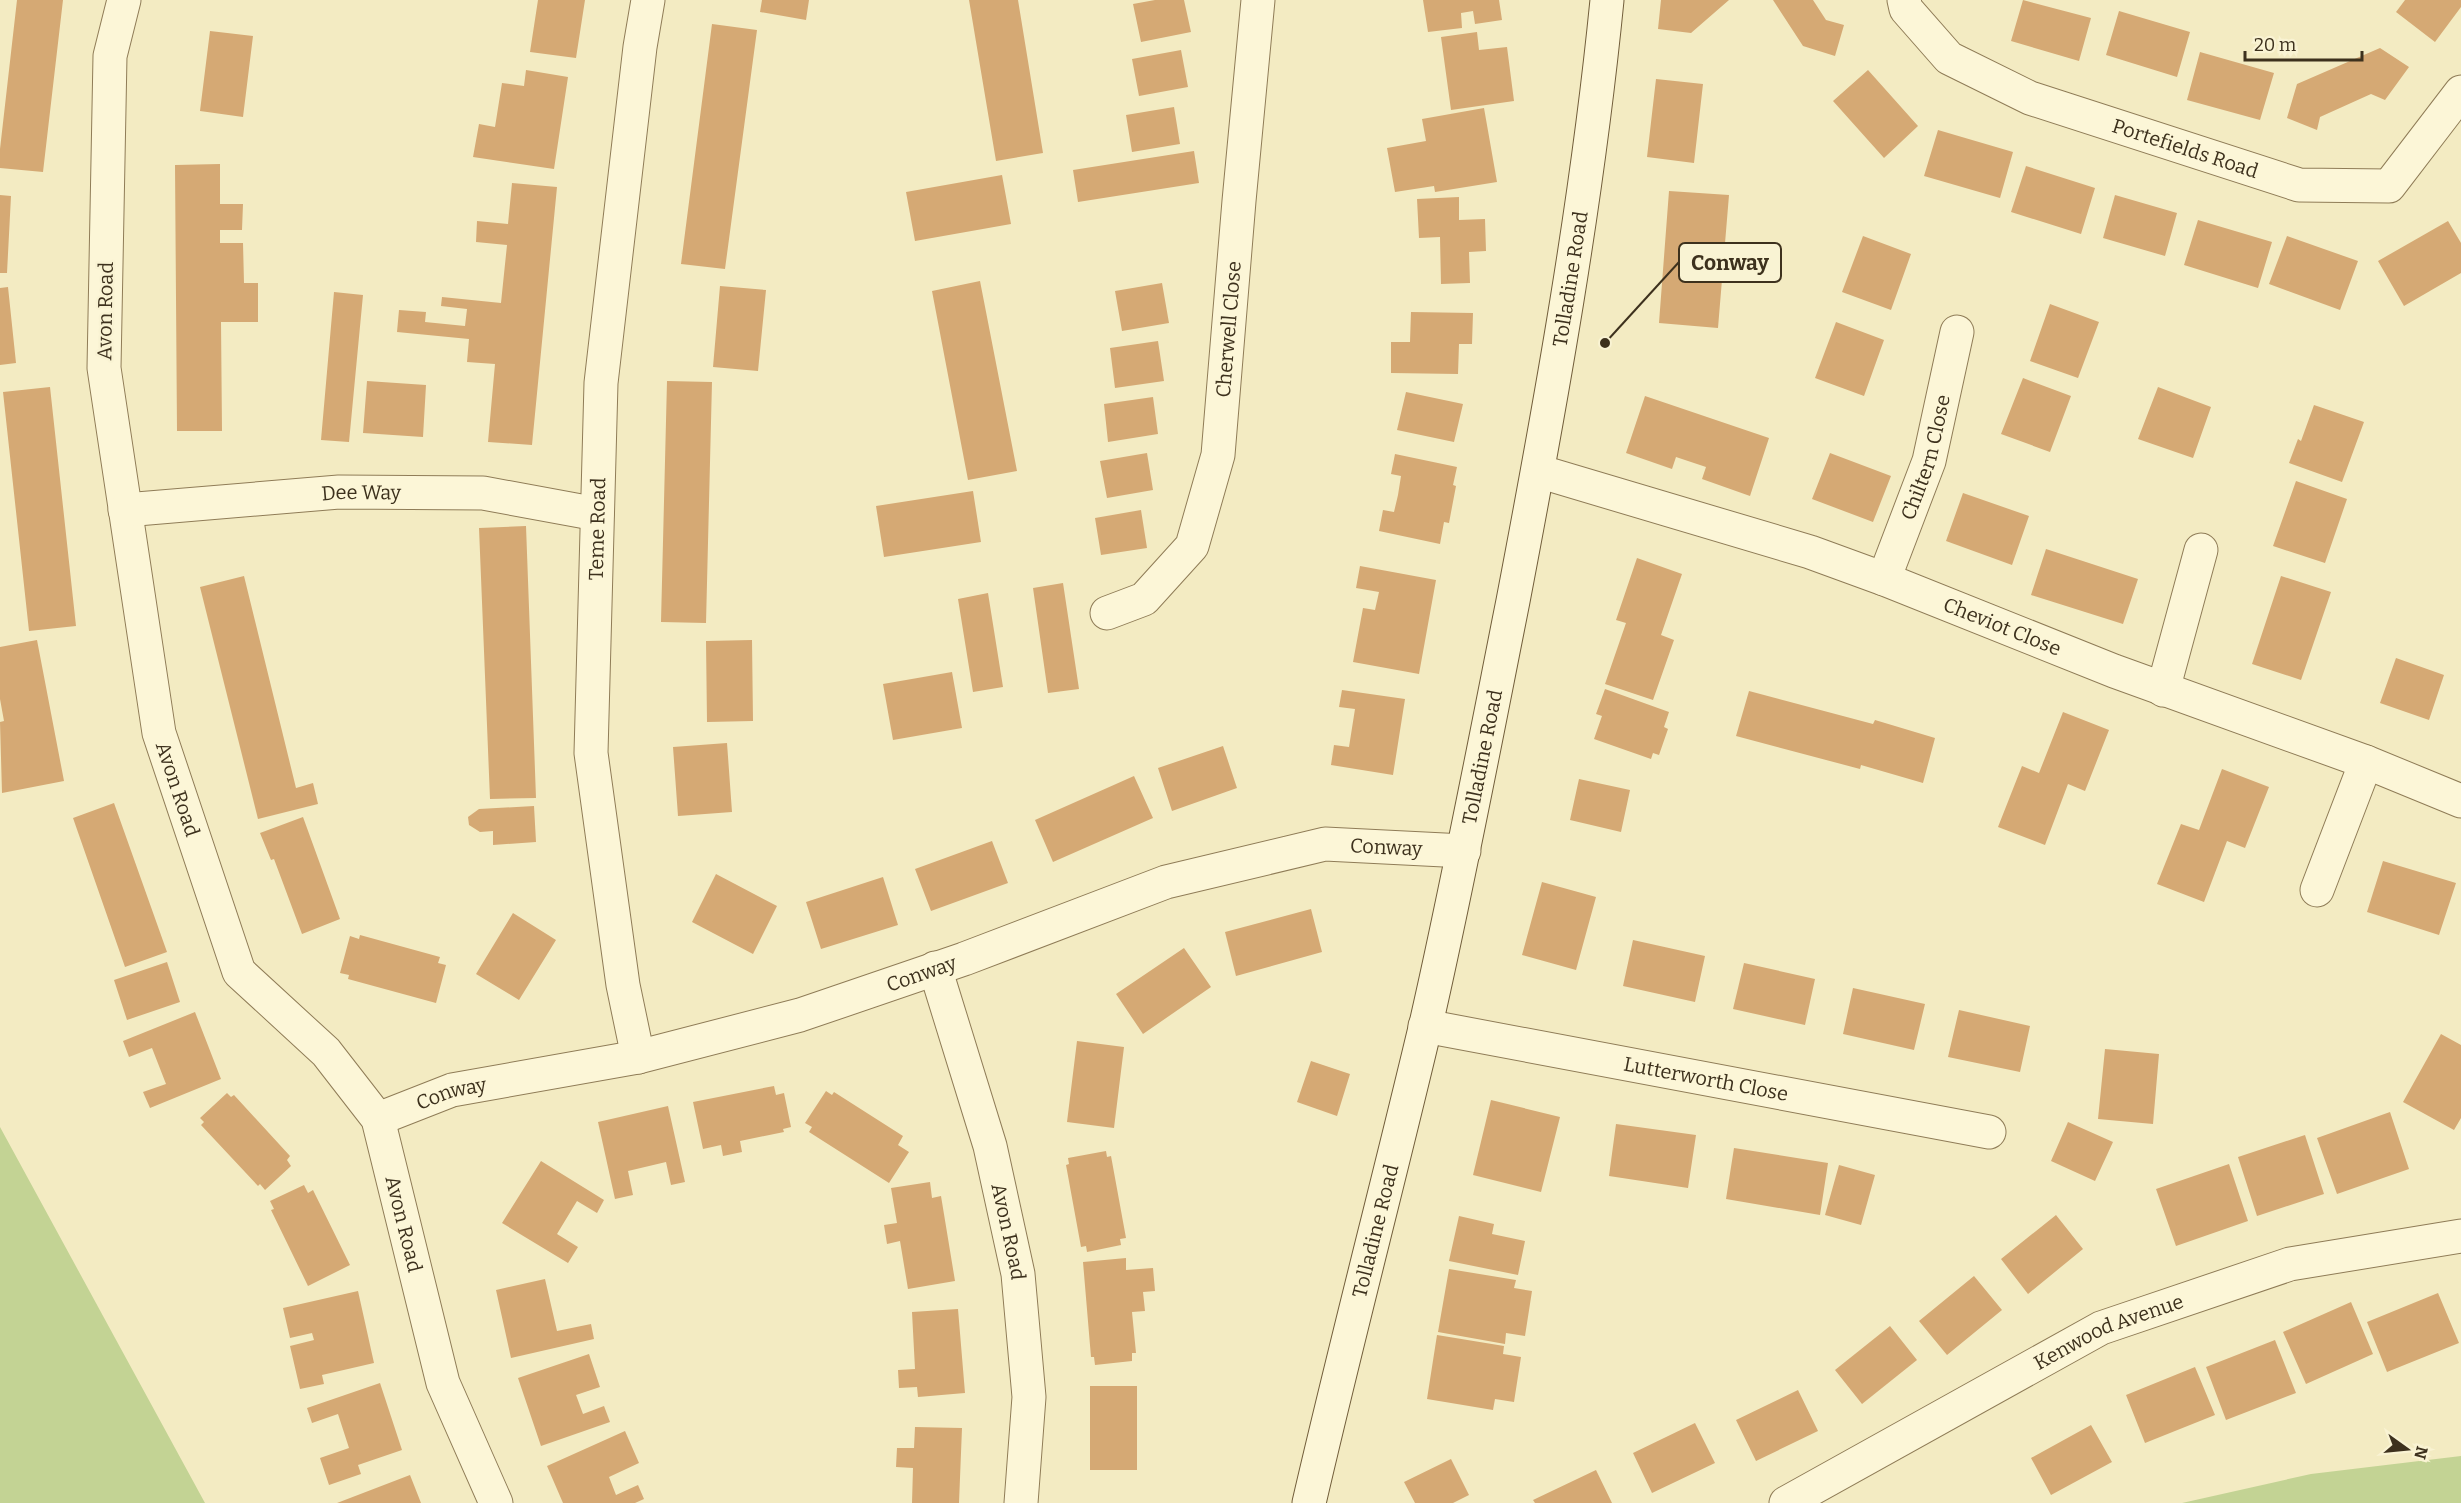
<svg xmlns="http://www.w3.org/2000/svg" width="2461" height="1503" font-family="Bitter,serif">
	<rect width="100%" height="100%" fill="#f3ebc2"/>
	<!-- green -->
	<path fill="#c3d394" d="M 0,1127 L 205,1503 L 0,1503 Z
		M 2461,1456 L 2461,1503 L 2182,1503 L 2311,1474 Z"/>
	<!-- building -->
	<path fill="#d5a974" d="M 17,0 L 63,0 L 43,172 L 0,168 L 0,149 Z
		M 538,0 L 585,0 L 576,58 L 530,52 Z
		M 762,0 L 809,0 L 806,20 L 760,12 Z
		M 969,0 L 1018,0 L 1043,153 L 996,161 Z
		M 1155,0 L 1184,0 L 1191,32 L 1141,42 L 1133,4 Z
		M 1423,0 L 1499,0 L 1502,20 L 1475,24 L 1473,11 L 1461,13 L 1462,28 L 1428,32 Z
		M 1661,0 L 1729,0 L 1691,33 L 1658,29 Z
		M 1773,0 L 1813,0 L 1826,20 L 1844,25 L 1835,56 L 1803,46 Z
		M 2023,0 L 2091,18 L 2079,61 L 2011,41 Z
		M 2405,0 L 2461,0 L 2461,7 L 2435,42 L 2396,12 Z
		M 2119,11 L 2190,32 L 2177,77 L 2106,55 Z
		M 712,24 L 757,30 L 725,269 L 681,264 Z
		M 210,31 L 253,36 L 243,117 L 200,111 Z
		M 1477,32 L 1479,50 L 1507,47 L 1514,101 L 1451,110 L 1441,37 Z
		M 2380,48 L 2409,67 L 2385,100 L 2371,94 L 2320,117 L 2317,130 L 2287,118 L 2297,84 Z
		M 1181,50 L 1188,87 L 1139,96 L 1132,59 Z
		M 2200,52 L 2274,73 L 2260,120 L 2187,100 Z
		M 526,70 L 568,77 L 554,169 L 473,157 L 479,124 L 495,127 L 502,83 L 524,86 Z
		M 1868,70 L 1918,126 L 1884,158 L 1833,101 Z
		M 1656,79 L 1703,84 L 1694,163 L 1647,157 Z
		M 1174,107 L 1180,144 L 1132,152 L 1126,115 Z
		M 1484,108 L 1497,182 L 1435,192 L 1434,186 L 1395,192 L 1387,148 L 1426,141 L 1422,119 Z
		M 1938,130 L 2013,152 L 2000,198 L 1924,176 Z
		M 1194,151 L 1199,183 L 1078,202 L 1073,170 Z
		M 220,164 L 220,204 L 243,204 L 242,230 L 220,230 L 220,243 L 243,243 L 244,283 L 258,283 L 258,322 L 221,322 L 222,431 L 177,431 L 175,165 Z
		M 2026,166 L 2095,188 L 2081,234 L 2011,212 Z
		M 1002,175 L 1011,224 L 915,241 L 906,192 Z
		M 512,183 L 557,187 L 532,445 L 488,442 L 495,364 L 467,362 L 469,339 L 397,332 L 399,310 L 426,312 L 425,322 L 465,326 L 467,309 L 441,306 L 442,297 L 501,303 L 507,245 L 476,242 L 477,221 L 508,224 Z
		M 1669,191 L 1729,195 L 1718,328 L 1659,323 Z
		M 0,195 L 11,196 L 7,273 L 0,273 Z
		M 2115,195 L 2177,213 L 2165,256 L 2103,238 Z
		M 1459,197 L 1459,220 L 1485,219 L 1486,251 L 1469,252 L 1470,283 L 1441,284 L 1440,237 L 1419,238 L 1417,199 Z
		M 2198,220 L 2272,242 L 2258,288 L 2184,265 Z
		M 2448,221 L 2461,243 L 2461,273 L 2404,306 L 2378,261 Z
		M 1863,236 L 1911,254 L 1891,310 L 1842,292 Z
		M 2287,236 L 2358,261 L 2340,310 L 2269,284 Z
		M 980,281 L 1017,471 L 968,480 L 932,291 Z
		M 1162,283 L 1169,323 L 1122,331 L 1115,291 Z
		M 720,286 L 766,290 L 758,371 L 713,367 Z
		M 8,287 L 16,363 L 0,365 L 0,288 Z
		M 334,292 L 363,295 L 349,442 L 321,440 Z
		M 2050,304 L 2099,322 L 2078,378 L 2030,361 Z
		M 1411,312 L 1473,313 L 1472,344 L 1459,344 L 1458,374 L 1391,373 L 1391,342 L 1410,342 Z
		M 1836,322 L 1884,340 L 1864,396 L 1815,378 Z
		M 1158,341 L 1164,381 L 1115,388 L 1110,348 Z
		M 2023,378 L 2071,396 L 2050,452 L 2001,434 Z
		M 367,381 L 426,385 L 423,437 L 363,433 Z
		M 667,381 L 712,382 L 706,623 L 661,622 Z
		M 50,387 L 76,626 L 29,631 L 3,392 Z
		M 2158,387 L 2211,407 L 2193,458 L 2138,439 Z
		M 1406,392 L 1463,404 L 1454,442 L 1397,430 Z
		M 1645,396 L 1769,438 L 1750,496 L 1702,479 L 1706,467 L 1676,457 L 1672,469 L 1626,453 Z
		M 1153,397 L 1158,434 L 1108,442 L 1104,404 Z
		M 2314,405 L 2364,422 L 2342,482 L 2289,463 L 2298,439 L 2301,441 Z
		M 1147,453 L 1153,490 L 1107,498 L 1100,461 Z
		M 1830,453 L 1891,476 L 1873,522 L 1812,499 Z
		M 1395,454 L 1457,467 L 1453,485 L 1456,486 L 1452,507 L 1449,523 L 1444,522 L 1440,544 L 1379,531 L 1383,510 L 1394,512 L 1398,495 L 1401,476 L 1391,474 Z
		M 2296,481 L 2347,499 L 2325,563 L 2273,546 Z
		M 973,491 L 981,542 L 884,557 L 876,506 Z
		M 1963,493 L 2029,516 L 2012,565 L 1946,541 Z
		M 1141,510 L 1147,548 L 1101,555 L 1095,518 Z
		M 526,526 L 536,798 L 490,799 L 479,528 Z
		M 2046,549 L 2138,579 L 2123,624 L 2031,595 Z
		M 1637,558 L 1682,574 L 1661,635 L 1674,640 L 1653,700 L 1605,684 L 1626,623 L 1616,620 Z
		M 1360,566 L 1436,580 L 1419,674 L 1353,662 L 1363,608 L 1375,610 L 1379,592 L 1356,588 Z
		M 244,576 L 296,788 L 313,783 L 318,804 L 258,819 L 200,587 Z
		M 2281,576 L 2331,592 L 2301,680 L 2252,664 Z
		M 1063,583 L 1079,689 L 1048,693 L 1033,588 Z
		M 988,593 L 1003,687 L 973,692 L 958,599 Z
		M 37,640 L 64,781 L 2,793 L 0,722 L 4,721 L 0,699 L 0,647 Z
		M 752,640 L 753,721 L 707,722 L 706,641 Z
		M 2396,658 L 2444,675 L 2429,720 L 2380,703 Z
		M 952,672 L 962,728 L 893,740 L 883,684 Z
		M 1605,689 L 1669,712 L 1664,727 L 1668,729 L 1659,755 L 1653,753 L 1651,759 L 1594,739 L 1602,716 L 1596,714 Z
		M 1342,690 L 1405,699 L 1393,775 L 1331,765 L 1334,745 L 1349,747 L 1355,709 L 1339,707 Z
		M 1749,691 L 1873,724 L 1875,720 L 1935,738 L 1923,783 L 1861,765 L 1860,769 L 1736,736 Z
		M 2063,712 L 2109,730 L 2085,791 L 2068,784 L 2045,845 L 1998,827 L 2022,766 L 2039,773 Z
		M 727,743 L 732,812 L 678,816 L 673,747 Z
		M 1223,746 L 1237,788 L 1172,811 L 1158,768 Z
		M 2222,769 L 2269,787 L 2245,848 L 2227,841 L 2204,902 L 2157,884 L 2181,824 L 2199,830 Z
		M 1134,776 L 1153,818 L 1053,862 L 1035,820 Z
		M 1579,779 L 1630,790 L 1621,832 L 1570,820 Z
		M 114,803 L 167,952 L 125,967 L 73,818 Z
		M 534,806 L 536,842 L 493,845 L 493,831 L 480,832 L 469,825 L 468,817 L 479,809 Z
		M 303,817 L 340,919 L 302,934 L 274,859 L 271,860 L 260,833 Z
		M 992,841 L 1008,883 L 931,911 L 915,869 Z
		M 2383,861 L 2456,883 L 2439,935 L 2367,912 Z
		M 716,874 L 777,906 L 753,954 L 692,922 Z
		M 883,877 L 898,925 L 821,949 L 806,902 Z
		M 1542,882 L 1596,897 L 1576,970 L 1522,955 Z
		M 1311,909 L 1322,952 L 1236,976 L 1225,932 Z
		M 513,913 L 556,940 L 519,1000 L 476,974 Z
		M 360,935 L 440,957 L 438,963 L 446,965 L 436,1003 L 348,979 L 349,975 L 340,973 L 350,936 L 359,939 Z
		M 1633,940 L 1705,956 L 1695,1002 L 1623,986 Z
		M 1184,948 L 1211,987 L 1143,1034 L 1116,994 Z
		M 167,962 L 180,1002 L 127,1020 L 114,980 Z
		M 1744,963 L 1815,979 L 1805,1025 L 1733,1009 Z
		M 1853,988 L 1925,1004 L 1914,1050 L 1843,1034 Z
		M 1959,1010 L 2030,1026 L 2020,1072 L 1948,1057 Z
		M 195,1012 L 221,1079 L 150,1108 L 143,1092 L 166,1084 L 152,1048 L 129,1057 L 123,1041 Z
		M 2441,1034 L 2461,1045 L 2461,1118 L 2454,1130 L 2403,1102 Z
		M 1077,1041 L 1124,1047 L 1114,1128 L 1067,1122 Z
		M 2105,1049 L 2159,1054 L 2153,1124 L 2098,1119 Z
		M 1311,1061 L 1350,1074 L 1337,1116 L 1297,1102 Z
		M 774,1086 L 776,1095 L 784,1093 L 791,1127 L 783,1129 L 784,1132 L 740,1141 L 742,1152 L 723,1156 L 721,1145 L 703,1149 L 693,1102 Z
		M 826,1091 L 832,1095 L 834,1092 L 903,1136 L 898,1145 L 909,1152 L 889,1183 L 809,1132 L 812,1127 L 805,1123 Z
		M 227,1093 L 231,1097 L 234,1095 L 290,1156 L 287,1160 L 291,1166 L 265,1190 L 260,1184 L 258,1186 L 201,1125 L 204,1122 L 200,1118 Z
		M 1491,1100 L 1560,1117 L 1541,1192 L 1473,1175 Z
		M 668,1106 L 685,1182 L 671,1185 L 666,1162 L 628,1171 L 633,1195 L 615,1199 L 598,1122 Z
		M 2390,1112 L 2409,1169 L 2337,1194 L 2317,1138 Z
		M 2068,1122 L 2113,1142 L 2095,1181 L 2051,1161 Z
		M 1616,1124 L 1696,1135 L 1688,1188 L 1609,1176 Z
		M 2305,1135 L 2324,1194 L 2257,1216 L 2238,1157 Z
		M 1734,1148 L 1828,1163 L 1820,1215 L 1726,1199 Z
		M 1106,1151 L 1107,1157 L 1111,1156 L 1126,1238 L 1120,1239 L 1121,1245 L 1087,1252 L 1086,1246 L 1081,1247 L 1066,1165 L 1069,1164 L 1068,1158 Z
		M 541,1161 L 604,1200 L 597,1213 L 577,1201 L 557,1234 L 578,1247 L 568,1263 L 502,1223 Z
		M 2229,1164 L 2248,1221 L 2176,1246 L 2156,1189 Z
		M 1839,1165 L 1875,1175 L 1861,1225 L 1825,1215 Z
		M 930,1182 L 932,1198 L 941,1196 L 955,1281 L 908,1289 L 900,1241 L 887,1244 L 884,1225 L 897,1223 L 891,1188 Z
		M 304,1185 L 308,1193 L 313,1190 L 350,1265 L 308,1286 L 271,1210 L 274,1209 L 270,1201 Z
		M 2056,1215 L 2083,1249 L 2028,1294 L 2001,1259 Z
		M 1459,1216 L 1494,1224 L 1492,1234 L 1525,1241 L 1518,1275 L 1449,1261 Z
		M 1126,1258 L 1126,1270 L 1153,1268 L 1155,1291 L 1143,1292 L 1145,1311 L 1132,1312 L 1136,1353 L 1132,1353 L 1132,1361 L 1095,1365 L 1094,1357 L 1091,1357 L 1083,1262 Z
		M 1449,1269 L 1516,1280 L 1514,1288 L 1532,1291 L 1525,1336 L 1506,1333 L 1505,1344 L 1438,1332 Z
		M 1974,1276 L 2002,1310 L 1947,1355 L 1919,1321 Z
		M 545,1279 L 557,1331 L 591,1324 L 594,1339 L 511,1358 L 496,1290 Z
		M 358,1291 L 374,1363 L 322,1375 L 324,1384 L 300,1389 L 290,1346 L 314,1340 L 312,1333 L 290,1338 L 283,1308 Z
		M 2438,1293 L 2459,1343 L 2387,1372 L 2367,1322 Z
		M 2351,1302 L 2373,1354 L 2306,1384 L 2283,1332 Z
		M 958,1309 L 965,1393 L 918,1397 L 917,1387 L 899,1388 L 898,1370 L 915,1369 L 912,1312 Z
		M 1890,1326 L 1917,1360 L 1862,1404 L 1835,1370 Z
		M 1437,1335 L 1504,1346 L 1503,1354 L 1521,1357 L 1514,1402 L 1495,1399 L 1493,1410 L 1427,1399 Z
		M 2275,1340 L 2296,1393 L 2226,1420 L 2206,1367 Z
		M 589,1354 L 600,1387 L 576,1395 L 583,1414 L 604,1406 L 610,1422 L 541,1446 L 518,1378 Z
		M 2195,1367 L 2215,1415 L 2145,1443 L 2126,1395 Z
		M 380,1383 L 402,1450 L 358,1465 L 361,1474 L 329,1485 L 320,1458 L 349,1448 L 338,1414 L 312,1423 L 307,1408 Z
		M 1090,1386 L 1137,1386 L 1137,1470 L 1090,1470 Z
		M 1798,1390 L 1818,1431 L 1756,1461 L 1736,1420 Z
		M 1695,1423 L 1715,1463 L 1652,1493 L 1633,1453 Z
		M 2091,1425 L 2112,1462 L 2051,1495 L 2031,1458 Z
		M 915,1427 L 962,1428 L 959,1503 L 912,1503 L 913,1468 L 896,1467 L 897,1448 L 914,1448 Z
		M 625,1431 L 639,1463 L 609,1477 L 616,1495 L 638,1485 L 644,1499 L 635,1503 L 563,1503 L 547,1466 Z
		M 1451,1459 L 1469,1495 L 1453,1503 L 1415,1503 L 1404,1482 Z
		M 1596,1470 L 1612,1503 L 1535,1503 L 1533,1500 Z
		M 410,1475 L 421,1503 L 337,1503 Z"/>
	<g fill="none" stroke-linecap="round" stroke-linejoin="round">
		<defs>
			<g id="street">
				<path id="s1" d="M 124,0 L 110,56 L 104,368 L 159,733 L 239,972 L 326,1052 L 378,1119 L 443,1383 L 496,1503"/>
				<path id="s2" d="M 1904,0 L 1906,9 L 1949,58 L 2030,98 L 2299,185 L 2389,186 L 2461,92"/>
				<path id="s3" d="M 1538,471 L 1810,552 L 1884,579 L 2114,671 L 2366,762 L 2461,801"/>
				<path id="s4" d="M 125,510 L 339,492 L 483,493 L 597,514"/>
				<path id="s5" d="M 1884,579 L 1929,461 L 1957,332"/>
				<path id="s6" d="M 1107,613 L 1144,599 L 1192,546 L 1218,455 L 1239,201 L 1258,0"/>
				<path d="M 2163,690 L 2201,550"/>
				<path d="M 2317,890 L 2366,762"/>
				<path id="s7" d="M 935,968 L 990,1146 L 1018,1274 L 1029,1397 L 1021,1503"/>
				<path id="s8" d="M 1425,1026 L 1989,1132"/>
				<path id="s9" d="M 638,1057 L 623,985 L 591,753 L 601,383 L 640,47 L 648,0"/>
				<path id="s10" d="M 378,1119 L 452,1090 L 638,1057 L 800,1015 L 964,959 L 1166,882 L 1325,844 L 1464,851"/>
				<path id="s11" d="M 1786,1503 L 2101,1328 L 2290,1264 L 2461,1236"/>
			</g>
			<g id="secondary">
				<path id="s12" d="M 1309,1503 C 1346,1343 1388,1184 1426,1024 C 1458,884 1485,742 1513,601 C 1551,402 1587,202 1607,0"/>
			</g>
		</defs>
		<!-- street casing -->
		<use href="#street" stroke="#8f7c57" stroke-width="35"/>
		<!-- secondary casing -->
		<use href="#secondary" stroke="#715d3a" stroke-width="35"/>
		<!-- street -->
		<use href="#street" stroke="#fcf6d7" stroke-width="33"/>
		<!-- secondary -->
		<use href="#secondary" stroke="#fcf6d7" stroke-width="33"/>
	</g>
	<g text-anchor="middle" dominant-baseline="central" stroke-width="5" stroke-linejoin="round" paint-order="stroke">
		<!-- street labels -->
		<g font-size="20" fill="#3d311d" stroke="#f9f3d3">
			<text stroke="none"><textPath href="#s2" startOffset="328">Portefields Road</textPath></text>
			<text stroke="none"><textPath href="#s12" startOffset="1252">Tolladine Road</textPath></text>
			<text transform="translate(105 311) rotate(-89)">Avon Road</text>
			<text stroke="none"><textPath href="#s6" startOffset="332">Cherwell Close</textPath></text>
			<text stroke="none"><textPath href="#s5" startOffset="129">Chiltern Close</textPath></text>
			<text stroke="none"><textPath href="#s4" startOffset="237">Dee Way</textPath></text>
			<text stroke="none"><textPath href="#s9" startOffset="532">Teme Road</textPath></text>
			<text stroke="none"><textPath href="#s3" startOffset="490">Cheviot Close</textPath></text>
			<text stroke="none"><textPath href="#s12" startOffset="766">Tolladine Road</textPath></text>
			<text stroke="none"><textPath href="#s1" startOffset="798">Avon Road</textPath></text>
			<text stroke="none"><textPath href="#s10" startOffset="1050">Conway</textPath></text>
			<text stroke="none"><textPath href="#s10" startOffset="564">Conway</textPath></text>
			<text stroke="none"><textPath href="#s8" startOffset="286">Lutterworth Close</textPath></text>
			<text stroke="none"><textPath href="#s10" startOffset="78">Conway</textPath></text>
			<text stroke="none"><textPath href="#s1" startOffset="1302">Avon Road</textPath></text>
			<text stroke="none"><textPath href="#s12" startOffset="280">Tolladine Road</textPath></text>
			<text stroke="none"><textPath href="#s7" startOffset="274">Avon Road</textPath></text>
			<text stroke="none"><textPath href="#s11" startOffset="366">Kenwood Avenue</textPath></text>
		</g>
	</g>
	<!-- callouts -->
	<path fill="none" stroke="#3d311d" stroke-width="2" d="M1605 343L1679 262"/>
	<circle fill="#3d311d" stroke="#f9f3d3" stroke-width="2" cx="1605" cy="343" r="6"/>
	<rect fill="#f9f3d3" stroke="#3d311d" stroke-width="2" x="1679" y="243" width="102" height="39" rx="6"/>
	<g font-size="21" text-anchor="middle" font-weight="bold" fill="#3d311d">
		<text x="1730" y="270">Conway</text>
	</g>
	<!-- north arrow -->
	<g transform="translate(2407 1449) rotate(105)" stroke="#f9f3d3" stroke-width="4.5" paint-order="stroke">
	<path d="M0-4.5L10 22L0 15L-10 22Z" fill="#3d311d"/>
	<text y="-9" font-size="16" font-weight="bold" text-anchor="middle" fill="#3d311d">N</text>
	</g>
	<!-- scale -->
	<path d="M2245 51v9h117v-9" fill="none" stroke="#3d311d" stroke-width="3"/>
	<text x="2254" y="51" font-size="18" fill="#3d311d" stroke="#f9f3d3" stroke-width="4.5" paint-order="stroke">20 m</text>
</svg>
